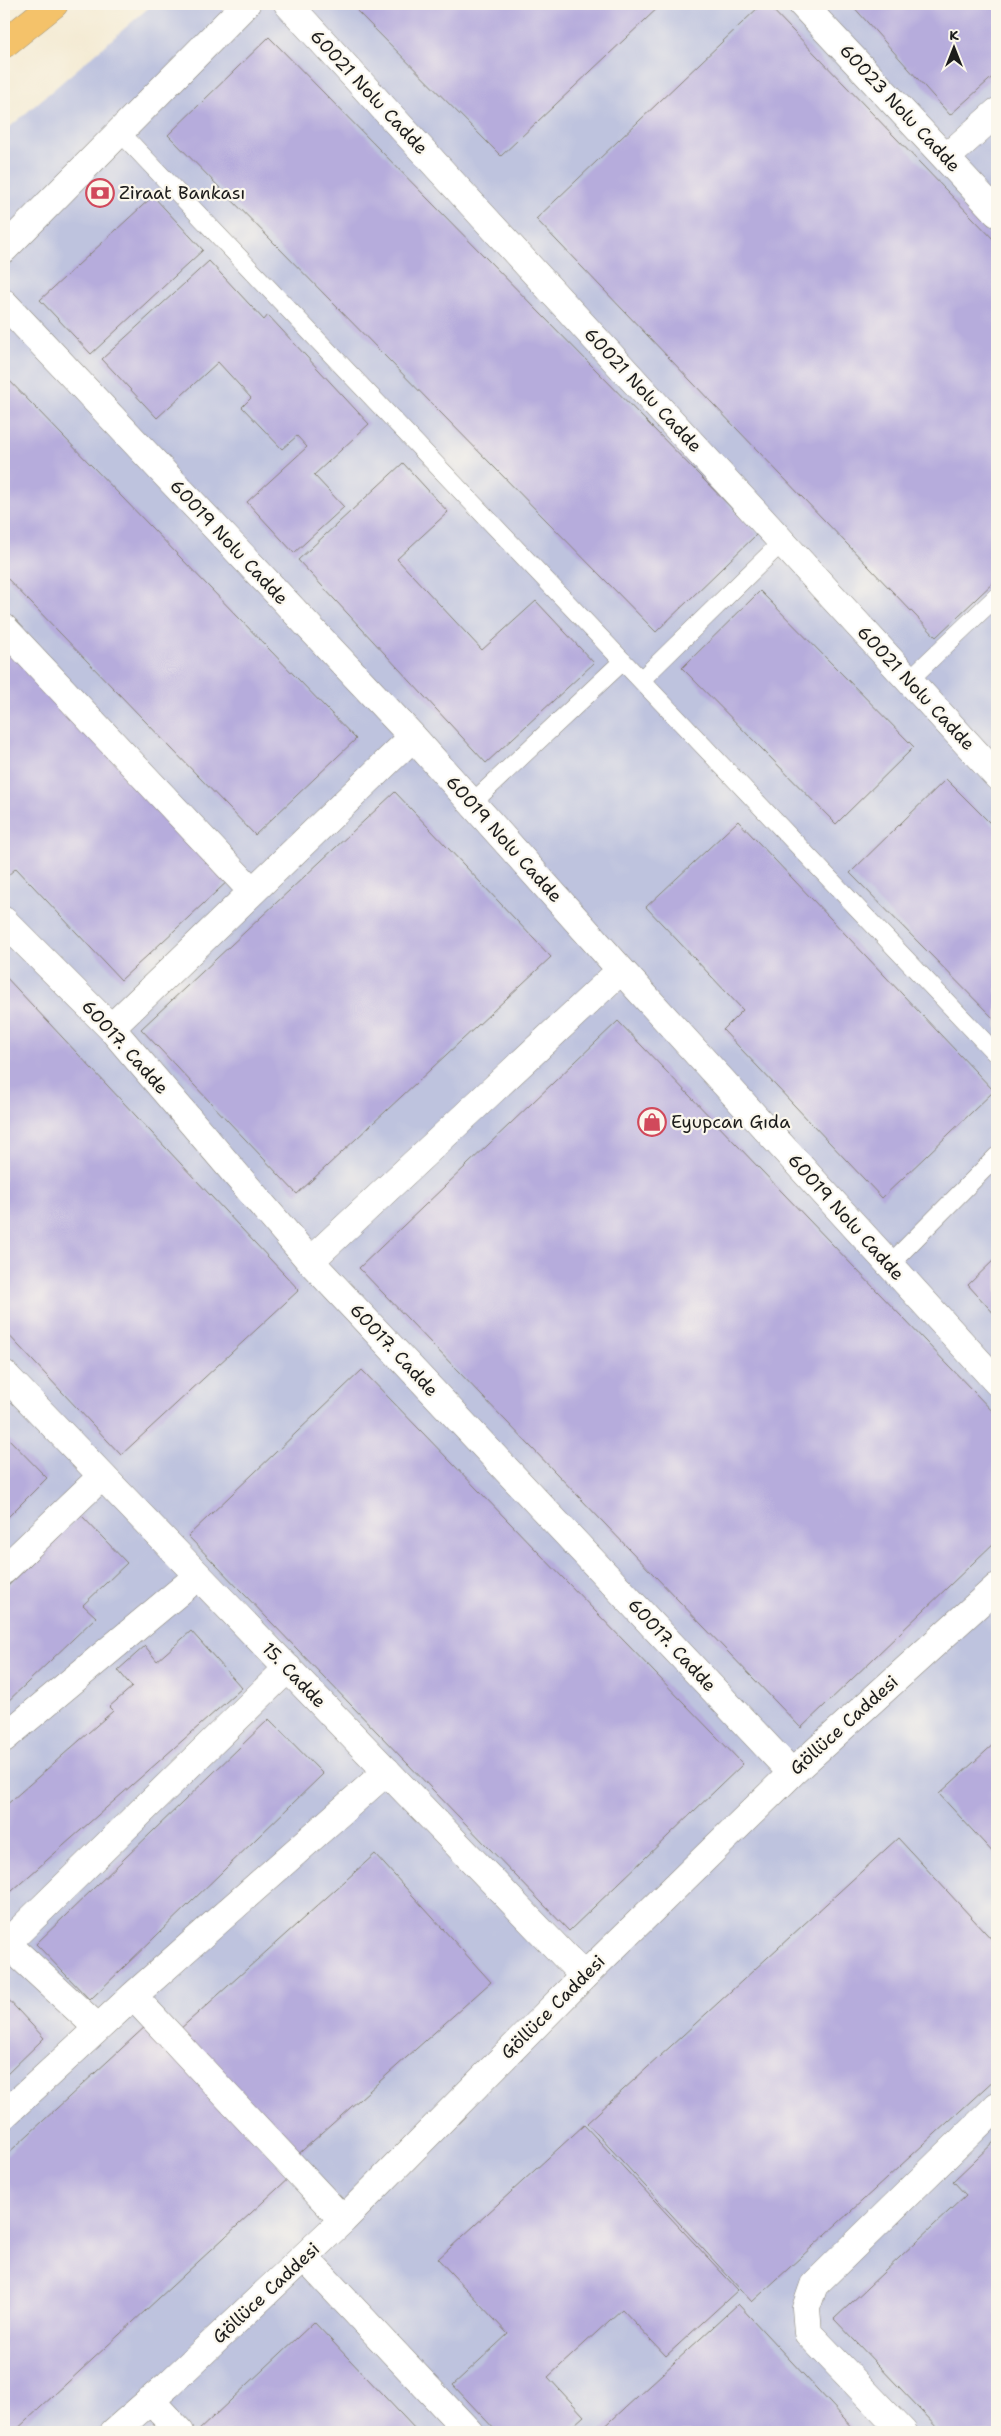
<svg xmlns="http://www.w3.org/2000/svg" width="1001" height="2436" font-family="'Shantell Sans',sans-serif">
	<rect width="100%" height="100%" fill="#fbf7ec"/>
	<filter id="ink" filterUnits="userSpaceOnUse"><feTurbulence type="fractalNoise" baseFrequency=".02" numOctaves="2"/><feDisplacementMap in="SourceGraphic" scale="10" xChannelSelector="R" yChannelSelector="G"/><feConvolveMatrix kernelMatrix="1 2 1 2 8 2 1 2 1" color-interpolation-filters="sRGB"/></filter>
	<filter id="wash" filterUnits="userSpaceOnUse"><feTurbulence type="fractalNoise" baseFrequency=".0096" numOctaves="4" result="noise"/><feDisplacementMap in="SourceGraphic" scale="20" xChannelSelector="R" yChannelSelector="G"/><feGaussianBlur stdDeviation="1.12" result="paint"/><feColorMatrix in="noise" values="0 0 0 0 0 0 0 0 0 0 0 0 0 0 0 0 0 1.4 0 .05"/><feComposite in="paint" operator="in"/></filter>
	<g filter="url(#wash)">
		<rect width="100%" height="100%" fill="#f4ebd4"/>
		<!-- industrial -->
		<path fill="#bec3de" d="M 153,4 L 997,4 L 997,2432 L 4,2432 L 4,132 Z"/>
		<g id="blocks">
			<!-- building -->
			<path fill="#b6acdc" d="M 350,4 L 662,4 L 501,156 Z
				M 762,4 L 767,4 L 997,243 L 997,579 L 936,637 L 536,219 Z
				M 851,4 L 997,4 L 997,73 L 950,115 Z
				M 269,37 L 757,534 L 656,632 L 168,135 Z
				M 153,196 L 203,250 L 91,354 L 40,300 Z
				M 209,261 L 264,320 L 268,315 L 369,424 L 314,475 L 344,507 L 294,553 L 247,502 L 307,447 L 297,436 L 282,449 L 242,407 L 251,398 L 218,362 L 157,418 L 102,359 Z
				M 4,375 L 356,739 L 255,835 L 4,575 Z
				M 403,463 L 448,512 L 397,559 L 482,650 L 536,601 L 594,663 L 486,763 L 298,560 Z
				M 760,591 L 914,747 L 836,824 L 682,668 Z
				M 4,638 L 230,879 L 121,980 L 16,868 L 4,879 Z
				M 946,779 L 997,830 L 997,1022 L 850,873 Z
				M 395,792 L 551,957 L 297,1194 L 141,1029 Z
				M 738,821 L 994,1091 L 882,1198 L 723,1030 L 743,1010 L 646,907 Z
				M 4,975 L 299,1290 L 121,1455 L 4,1330 Z
				M 618,1021 L 997,1416 L 997,1540 L 801,1728 L 359,1268 Z
				M 997,1257 L 997,1317 L 968,1285 Z
				M 362,1370 L 743,1764 L 569,1931 L 188,1536 Z
				M 4,1434 L 47,1478 L 4,1521 Z
				M 81,1515 L 127,1563 L 83,1605 L 96,1617 L 4,1705 L 4,1590 Z
				M 191,1631 L 242,1688 L 4,1898 L 4,1807 L 113,1711 L 109,1707 L 132,1687 L 118,1670 L 145,1646 L 157,1661 Z
				M 269,1719 L 323,1774 L 90,2000 L 36,1944 Z
				M 997,1741 L 997,1857 L 939,1794 Z
				M 898,1838 L 997,1945 L 997,2077 L 752,2302 L 587,2123 Z
				M 375,1854 L 491,1982 L 294,2158 L 179,2030 Z
				M 4,1995 L 44,2038 L 4,2077 Z
				M 147,2025 L 290,2177 L 14,2432 L 4,2432 L 4,2157 Z
				M 584,2125 L 738,2290 L 666,2356 L 622,2309 L 548,2377 L 584,2416 L 566,2432 L 497,2432 L 453,2385 L 508,2334 L 438,2259 Z
				M 997,2139 L 997,2432 L 942,2432 L 834,2319 L 966,2195 L 953,2181 Z
				M 738,2304 L 857,2432 L 599,2432 Z
				M 314,2322 L 418,2432 L 197,2432 Z"/>
		</g>
	</g>
	<g filter="url(#ink)">
		<use href="#blocks" fill-opacity="0" stroke="#888478" stroke-width="1"/>
		<g fill="none" stroke-linecap="round" stroke-linejoin="round">
			<defs>
				<path id="service" d="M 120,132 L 997,1055
					M 641,680 L 782,542
					M 909,680 L 997,596
					M 472,803 L 623,661
					M 890,1264 L 997,1156"/>
				<path id="minor" d="M 288,4 L 997,776
					M 802,4 L 997,213
					M 946,158 L 997,112
					M 4,249 L 246,4
					M 4,303 L 413,737 L 621,970 L 997,1382
					M 4,628 L 252,891
					M 4,921 L 111,1028 L 310,1261 L 792,1773
					M 111,1028 L 413,737
					M 310,1261 L 621,970
					M 4,1374 L 584,1976
					M 4,1570 L 102,1476
					M 4,1738 L 198,1576
					M 4,1941 L 98,2028
					M 6,1944 L 288,1668
					M 133,1996 L 343,2220
					M 4,2115 L 133,1996 L 387,1771
					M 304,2257 L 469,2432
					M 150,2400 L 180,2432
					M 114,2432 L 168,2385 L 343,2220 L 584,1976 L 792,1773 L 997,1587
					M 903,2432 L 808,2333 L 806,2308 L 814,2285 L 997,2106"/>
				<path id="trunk" d="M 4,44 L 54,4"/>
			</defs>
			<!-- service casing -->
			<use href="#service" stroke="#888478" stroke-width="19"/>
			<!-- minor casing -->
			<use href="#minor" stroke="#888478" stroke-width="29"/>
			<!-- trunk casing -->
			<use href="#trunk" stroke="#888478" stroke-width="29"/>
			<!-- service -->
			<use href="#service" stroke="#fff" stroke-width="18"/>
			<!-- minor -->
			<use href="#minor" stroke="#fff" stroke-width="28"/>
			<!-- trunk -->
			<use href="#trunk" stroke="#f4c26a" stroke-width="28"/>
		</g>
	</g>
	<!-- icons -->
	<defs>
		<symbol id="bank-ring" viewBox="-11 -11 22 22"><circle r="9.5" fill="#fbf7ec" stroke="#d1495b" stroke-width="1.5"/><path d="M-6-4H6V4H-6ZM0-2.3a2.3 2.3 0 1 0 0 4.6a2.3 2.3 0 1 0 0-4.6Z" fill="#d1495b"/></symbol>
		<symbol id="shop-ring" viewBox="-11 -11 22 22"><circle r="9.5" fill="#fbf7ec" stroke="#d1495b" stroke-width="1.5"/><path d="M-5-2.5h2.3a2.7 3.5 0 0 1 5.4 0H5L5.5 6h-11ZM-1.5-2.5h3a1.5 2.3 0 0 0-3 0Z" fill="#d1495b"/></symbol>
	</defs>
	<g fill-rule="evenodd">
		<use href="#bank-ring" x="84" y="177" width="32" height="32"/>
		<use href="#shop-ring" x="636" y="1106" width="32" height="32"/>
	</g>
	<g text-anchor="middle" dominant-baseline="central" stroke-width="4.5" stroke-linejoin="round" paint-order="stroke">
		<!-- street labels -->
		<g font-size="18" fill="#1c1c1c" stroke="#fbf7ec">
			<text transform="translate(369 92) rotate(47)">60021 Nolu Cadde</text>
			<text transform="translate(900 108) rotate(47)">60023 Nolu Cadde</text>
			<text transform="translate(643 390) rotate(47)">60021 Nolu Cadde</text>
			<text transform="translate(229 542) rotate(47)">60019 Nolu Cadde</text>
			<text transform="translate(916 688) rotate(47)">60021 Nolu Cadde</text>
			<text transform="translate(504 839) rotate(48)">60019 Nolu Cadde</text>
			<text transform="translate(125 1047) rotate(48)">60017. Cadde</text>
			<text transform="translate(846 1217) rotate(48)">60019 Nolu Cadde</text>
			<text transform="translate(394 1350) rotate(47)">60017. Cadde</text>
			<text transform="translate(672 1645) rotate(47)">60017. Cadde</text>
			<text transform="translate(294 1675) rotate(46)">15. Cadde</text>
			<text transform="translate(844 1725) rotate(-42)">Göllüce Caddesi</text>
			<text transform="translate(553 2007) rotate(-45)">Göllüce Caddesi</text>
			<text transform="translate(266 2293) rotate(-43)">Göllüce Caddesi</text>
		</g>
		<!-- poi labels -->
		<g font-size="18" fill="#1c1c1c" stroke="#fbf7ec" text-anchor="start">
			<text x="119" y="193">Ziraat Bankası</text>
			<text x="671" y="1122">Eyupcan Gıda</text>
		</g>
	</g>
	<!-- margin -->
	<rect width="1001" height="2436" fill="none" stroke="#fbf7ec" stroke-width="20"/>
	<!-- north arrow -->
	<g transform="translate(954 48)" stroke="#fbf7ec" stroke-width="4" paint-order="stroke">
	<path d="M0-4L9 19L0 12L-9 19Z" fill="#1c1c1c"/>
	<text y="-8" font-size="14" font-weight="bold" text-anchor="middle" fill="#1c1c1c">K</text>
	</g>
</svg>
